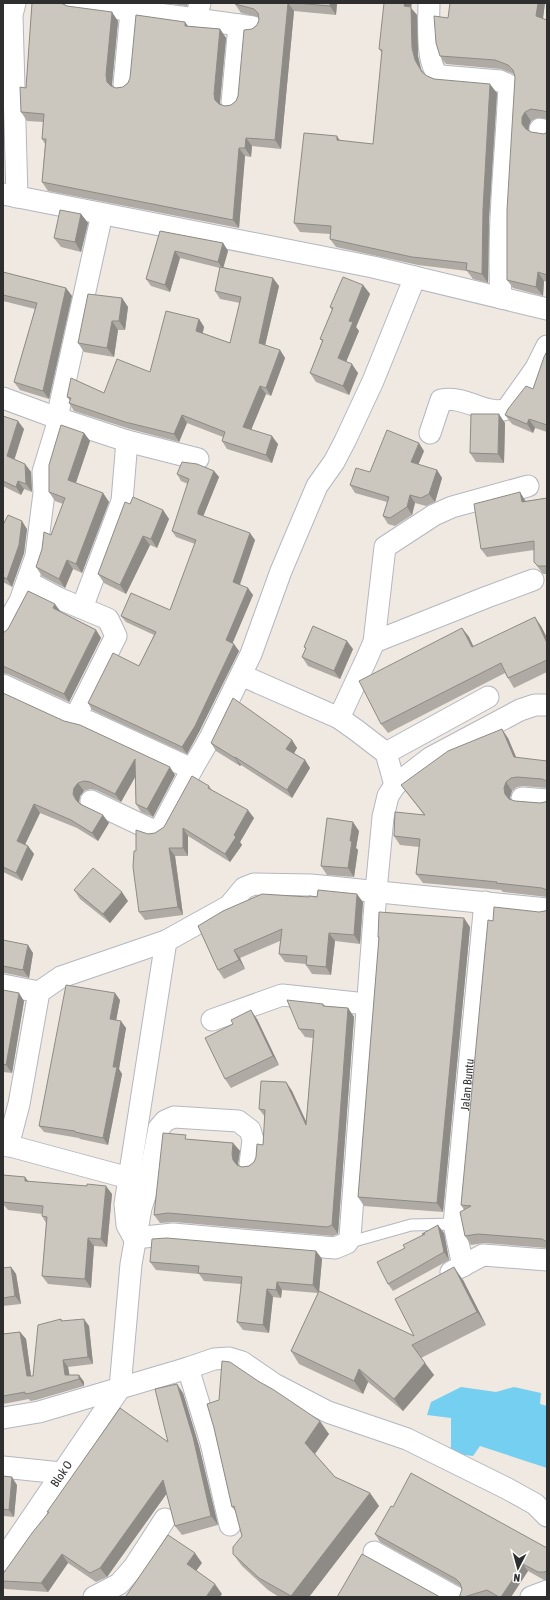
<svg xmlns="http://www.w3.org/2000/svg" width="550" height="1600" font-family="'Asap Condensed',sans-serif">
	<rect width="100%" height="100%" fill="#efe9e1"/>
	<!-- water -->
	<path fill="#75cff0" d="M 461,1387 L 496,1392 L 514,1387 L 541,1393 L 540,1404 L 547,1406 L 547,1468 L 480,1446 L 473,1456 L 449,1453 L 451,1446 L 451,1418 L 427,1415 L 431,1402 Z"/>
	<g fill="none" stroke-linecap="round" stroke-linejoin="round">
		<defs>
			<path id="lane" d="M 347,1243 L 411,1225 L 454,1224"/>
			<g id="street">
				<path d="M 15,3 L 12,15 L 17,197"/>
				<path d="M 75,3 L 196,19 L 200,3"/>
				<path d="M 429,3 C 429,18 425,69 441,76 L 500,81 L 509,85 C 506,156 497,227 501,298"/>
				<path d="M 196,19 L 253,27"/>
				<path d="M 124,85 L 131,11"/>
				<path d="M 232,103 L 239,25"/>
				<path d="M 540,129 L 547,131"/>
				<path d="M 3,194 L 373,267 L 547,309"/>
				<path d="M 3,398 L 57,418 L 127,441 L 198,459"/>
				<path d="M 57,418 L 102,214"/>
				<path d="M 430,433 L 441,400 C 465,395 488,417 507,409 L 536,368 L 547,346"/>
				<path d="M 28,582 L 58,598 L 108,619 L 116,636 L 75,718"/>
				<path d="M 82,608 L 122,501 L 127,441"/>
				<path d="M 3,631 L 20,601 L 36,556 L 44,493 L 43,472 L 59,419"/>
				<path d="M 374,642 L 487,597 L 533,580"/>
				<path d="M 241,675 L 339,718 L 356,730 L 386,753 L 395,785"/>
				<path d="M 3,685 L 75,718 L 90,722 L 192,769"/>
				<path d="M 339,718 L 367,658 L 374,642 L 385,547 L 434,515 L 452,507 L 528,486"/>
				<path d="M 386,753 L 488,697"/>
				<path d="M 522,798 L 547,800"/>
				<path d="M 91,801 L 152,830 L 158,829 L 162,826 L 192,769 L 210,738 L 251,654 L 281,571 L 317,486 L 334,462 L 345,441 L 373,381 L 415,277"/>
				<path d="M 3,985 L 39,992"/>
				<path d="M 212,1020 L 282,995 L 366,1004"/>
				<path d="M 3,1144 L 129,1178"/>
				<path d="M 8,1146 L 19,1104 L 39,992 L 61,977 L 166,941 L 229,906 L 244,888 L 254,884 L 311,885 L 547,909"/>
				<path d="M 133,1236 L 127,1225 L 125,1204 L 166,941"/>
				<path d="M 135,1238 L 173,1234 L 335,1248 L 347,1243 L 350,1237 L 376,891 L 383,817 L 388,796 L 395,785 L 430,758 L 520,710 L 535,705 L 547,705"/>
				<path id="s1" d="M 463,1266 L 454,1224 L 485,902"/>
				<path d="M 451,1272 L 483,1255 L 547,1260"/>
				<path d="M 188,1368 L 211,1443 L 230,1525"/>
				<path d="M 3,1418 L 39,1412 L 188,1368 L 214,1359 L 229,1358 L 242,1362 L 274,1384 L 328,1412 L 407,1439 L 506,1488 L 535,1504 L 547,1516"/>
				<path d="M 3,1467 L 61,1473"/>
				<path d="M 374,1552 L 455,1597"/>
				<path id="s2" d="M 3,1560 L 120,1388 L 131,1264 L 141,1208 L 148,1186 L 159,1128 L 165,1121 L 174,1117 L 238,1121 L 250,1130 L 253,1140 L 250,1164"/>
				<path d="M 94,1597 L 119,1584 L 134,1567 L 165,1519"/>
				<path d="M 531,1597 L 547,1591"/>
			</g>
		</defs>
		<!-- lane casing -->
		<use href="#lane" stroke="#b4b7c1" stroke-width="13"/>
		<!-- street casing -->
		<use href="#street" stroke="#b4b7c1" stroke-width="23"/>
		<!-- lane -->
		<use href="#lane" stroke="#fff" stroke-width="11"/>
		<!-- street -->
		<use href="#street" stroke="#fff" stroke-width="21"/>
	</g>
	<!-- wall -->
	<path fill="#afaba4" d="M 32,3 L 63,3 L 64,4 L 67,6 L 118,21 L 112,84 L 113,87 L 116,88 L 123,87 L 188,26 L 220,29 L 226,38 L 220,102 L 220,104 L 225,106 L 231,105 L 236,101 L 238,96 L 252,29 L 257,25 L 259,20 L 258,17 L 241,13 L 235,4 L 235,3 L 337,3 L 336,15 L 294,11 L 281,149 L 252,146 L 251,157 L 245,156 L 239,228 L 48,191 L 42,182 L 45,144 L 42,139 L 43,122 L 27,121 L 21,112 L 26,88 Z
		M 166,3 L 188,3 L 187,6 Z
		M 450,3 L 545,3 L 543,19 L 547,20 L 547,119 L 537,118 L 531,121 L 529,125 L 529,131 L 531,132 L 544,134 L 547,132 L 547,282 L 544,281 L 543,296 L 513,288 L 507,280 L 515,77 L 514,74 L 501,69 L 446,64 L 440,56 L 448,18 Z
		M 411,8 L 417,15 L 418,56 L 421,69 L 424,74 L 427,76 L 434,79 L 497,93 L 489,218 L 488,283 L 473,279 L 467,271 L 418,265 L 336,247 L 330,239 L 330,234 L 300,232 L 294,223 L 341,141 L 373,144 L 382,53 L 379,49 Z
		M 81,214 L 88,223 L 81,252 L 61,247 L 54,238 Z
		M 160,231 L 223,243 L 228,251 L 223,267 L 279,286 L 265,345 L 280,350 L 285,358 L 271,396 L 266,394 L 251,430 L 278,444 L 272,463 L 227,449 L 222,441 L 223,437 L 187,423 L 179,442 L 130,429 L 74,411 L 69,403 L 70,401 L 67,397 L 104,393 L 150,372 L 199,319 L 204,327 L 203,333 L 230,343 L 240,303 L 220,299 L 215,291 L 220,268 L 180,258 L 170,292 L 151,286 L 146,279 Z
		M 3,272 L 66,288 L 72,296 L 49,399 L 20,390 L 14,382 L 35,309 L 3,301 Z
		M 363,285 L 370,294 L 356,327 L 359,331 L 346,361 L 358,373 L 349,395 L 316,382 L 310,373 L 322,341 L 320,339 L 332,310 L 330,307 Z
		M 122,298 L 128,307 L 125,330 L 118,330 L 114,357 L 84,352 L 78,343 Z
		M 547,351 L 547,432 L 535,428 L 533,433 L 512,424 L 505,415 L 533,389 Z
		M 3,416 L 24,429 L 14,459 L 25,464 L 31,472 L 32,492 L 24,489 L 21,495 L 3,486 Z
		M 505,423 L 504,463 L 476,462 L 470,453 Z
		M 84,433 L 90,441 L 76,483 L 103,493 L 109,502 L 82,573 L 73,569 L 65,588 L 42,576 L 36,567 L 51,535 L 63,504 L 55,501 L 49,492 Z
		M 424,451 L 418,465 L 437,470 L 442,478 L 435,502 L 426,506 L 415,503 L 412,515 L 395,526 L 388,524 L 383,516 L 387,502 L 355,493 L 350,485 L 370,472 Z
		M 214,471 L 219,477 L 203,516 L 255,540 L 240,585 L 253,595 L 232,643 L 239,651 L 199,732 L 187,754 L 92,710 L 88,703 L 139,666 L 154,635 L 126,622 L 121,616 L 170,610 L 195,544 L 176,537 L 172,531 L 188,484 L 181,481 L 177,474 Z
		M 547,498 L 547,574 L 543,574 L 534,562 L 534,550 L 487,557 L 481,549 L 525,500 L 526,501 Z
		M 130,504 L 163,510 L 169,519 L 157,548 L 150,545 L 126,594 L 104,583 L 98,574 Z
		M 3,525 L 27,529 L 24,553 L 12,587 L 3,582 Z
		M 61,612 L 96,630 L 101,638 L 69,702 L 8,674 L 3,673 L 3,633 Z
		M 541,626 L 547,638 L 547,672 L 514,688 L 505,673 L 388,733 L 381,724 L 462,628 L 469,637 L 473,646 Z
		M 304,647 L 353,649 L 340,679 L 308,666 L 302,657 L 306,649 Z
		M 3,693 L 175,775 L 153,817 L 141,812 L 136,804 L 135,776 L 121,802 L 96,790 L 90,789 L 84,791 L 80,796 L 79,802 L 80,803 L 109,823 L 98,841 L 77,828 L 40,813 L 25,844 L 28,846 L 34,854 L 22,881 L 3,872 Z
		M 508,738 L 516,758 L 547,761 L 547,788 L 523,786 L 517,787 L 512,791 L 510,797 L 511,800 L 515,801 L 540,803 L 545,802 L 547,801 L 547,897 L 503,892 L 501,890 L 423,883 L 416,874 L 419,847 L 400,845 L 394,836 L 424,815 L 401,785 Z
		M 292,740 L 297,748 L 294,753 L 305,760 L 310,768 L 292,798 L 241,765 L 240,766 L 216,751 L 211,743 Z
		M 209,786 L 212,790 L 254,818 L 240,842 L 242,845 L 230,862 L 188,836 L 188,856 L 175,856 L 183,915 L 145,920 L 139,912 L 148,834 L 155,833 L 164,827 Z
		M 359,831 L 356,848 L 358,850 L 354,877 L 327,875 L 321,866 Z
		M 74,890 L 128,901 L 110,923 L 80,899 Z
		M 363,902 L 360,944 L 335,941 L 331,975 L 312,974 L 306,965 L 306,964 L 285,962 L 279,954 L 280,941 L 240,958 L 245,969 L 224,979 L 218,970 L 198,926 Z
		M 547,910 L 547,1248 L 484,1243 L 471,1245 L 465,1236 L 464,1210 L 461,1205 L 493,921 L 545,911 Z
		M 470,927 L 443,1212 L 364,1206 L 358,1197 L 379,939 L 378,937 Z
		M 3,940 L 33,953 L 29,978 L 5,973 L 3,973 Z
		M 3,990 L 24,1001 L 12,1073 L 3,1072 Z
		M 120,1000 L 116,1020 L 126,1028 L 119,1069 L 122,1074 L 108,1145 L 80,1139 L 79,1138 L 44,1132 L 39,1126 Z
		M 323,1004 L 325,1006 L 348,1008 L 354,1017 L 338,1234 L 333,1236 L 174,1222 L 160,1223 L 154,1215 L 188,1139 L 233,1143 L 240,1151 L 238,1163 L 239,1166 L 242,1167 L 249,1166 L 254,1162 L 263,1145 L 265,1117 L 259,1109 L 286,1082 L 292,1091 L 306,1122 L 313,1038 L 305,1037 L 299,1029 Z
		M 257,1019 L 279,1065 L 231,1088 L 225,1079 Z
		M 3,1175 L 25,1177 L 29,1182 L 112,1194 L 107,1247 L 94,1246 L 91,1288 L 48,1284 L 42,1276 L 46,1223 L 42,1216 L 42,1214 L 8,1210 L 3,1204 Z
		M 444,1233 L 449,1260 L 393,1291 L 388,1284 L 405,1248 L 423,1235 L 422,1234 Z
		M 316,1251 L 322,1259 L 319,1291 L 414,1336 L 463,1280 L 486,1325 L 421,1358 L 434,1375 L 403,1411 L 368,1382 L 363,1394 L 299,1364 L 291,1351 L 318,1293 L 282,1290 L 281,1298 L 273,1297 L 269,1333 L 243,1330 L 237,1322 L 241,1284 L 204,1281 L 199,1274 L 156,1270 L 150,1262 Z
		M 11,1267 L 16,1274 L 21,1304 L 3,1306 L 3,1268 Z
		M 61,1319 L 62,1321 L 89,1326 L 93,1364 L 68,1367 L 69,1375 L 79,1375 L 84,1382 L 84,1386 L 36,1400 L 30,1401 L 29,1399 L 3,1404 L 3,1334 L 20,1332 L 26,1339 L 31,1376 L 33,1376 Z
		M 183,1393 L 199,1446 L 218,1525 L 182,1535 L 175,1526 L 167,1493 L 107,1577 L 96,1582 L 68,1563 L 48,1592 L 5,1589 L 3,1587 L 3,1581 L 48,1513 L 47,1512 L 168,1442 Z
		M 214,1428 L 329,1434 L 315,1454 L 335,1477 L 370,1493 L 379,1506 L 309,1597 L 279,1597 L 268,1590 L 242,1566 L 233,1554 L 242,1536 L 236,1512 L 232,1507 Z
		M 3,1476 L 17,1485 L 14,1517 L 4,1516 L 3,1526 Z
		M 375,1534 L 547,1548 L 547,1580 L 544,1580 L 528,1571 L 511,1597 L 459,1597 L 460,1595 L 462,1589 L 461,1587 L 380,1542 Z"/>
	<!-- shaded-wall -->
	<path fill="#8e8b86" d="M 288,3 L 294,11 L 281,149 L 275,140 Z
		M 330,3 L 337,3 L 336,15 L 330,6 Z
		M 405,3 L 412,3 L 411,8 L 417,15 L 418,56 L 421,69 L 428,80 L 422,72 L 415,60 L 404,6 Z
		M 538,3 L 545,3 L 542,25 L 536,16 Z
		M 112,12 L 118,21 L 112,84 L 113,90 L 107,82 L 106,75 Z
		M 185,22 L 191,30 L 185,26 Z
		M 220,29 L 226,38 L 220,102 L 221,108 L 215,100 L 214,94 Z
		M 490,84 L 497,93 L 489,218 L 488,283 L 482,274 L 483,209 Z
		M 525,112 L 531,121 L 529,125 L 528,132 L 532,138 L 522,124 L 522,117 Z
		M 3,124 L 4,171 L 3,169 Z
		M 337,136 L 343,145 L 337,140 Z
		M 246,138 L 252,146 L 251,157 L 245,148 Z
		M 239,148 L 245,156 L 239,228 L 233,220 Z
		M 81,214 L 88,223 L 81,252 L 75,242 Z
		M 223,243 L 228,251 L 223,269 L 218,262 Z
		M 175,251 L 180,258 L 170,292 L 165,285 Z
		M 538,272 L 544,281 L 543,296 L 536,287 Z
		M 273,278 L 279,286 L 264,350 L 259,343 Z
		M 363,285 L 370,294 L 356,327 L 359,331 L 344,367 L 338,358 L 349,321 Z
		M 66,288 L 72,296 L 49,399 L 43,391 Z
		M 122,298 L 128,307 L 125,330 L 119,321 Z
		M 199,319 L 204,327 L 201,338 L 196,331 Z
		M 112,321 L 118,330 L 114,357 L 107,348 Z
		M 280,350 L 285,358 L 271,396 L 266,388 Z
		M 352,364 L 358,373 L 349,395 L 343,386 Z
		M 260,386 L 266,394 L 249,435 L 243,427 Z
		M 499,414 L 505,423 L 504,463 L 498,454 Z
		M 182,415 L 187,423 L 179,442 L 174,434 Z
		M 529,419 L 535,428 L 533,433 L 527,424 Z
		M 18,421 L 24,429 L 13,464 L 7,456 Z
		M 84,433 L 90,441 L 74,488 L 68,480 Z
		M 272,436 L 278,444 L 272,463 L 266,455 Z
		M 419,443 L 424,451 L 416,470 L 411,462 Z
		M 25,464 L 31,472 L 32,492 L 26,484 Z
		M 437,470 L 442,478 L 435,502 L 429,494 Z
		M 214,471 L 219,477 L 203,517 L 198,514 L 198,511 Z
		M 18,481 L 24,489 L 21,495 L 16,487 Z
		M 520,492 L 525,500 L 528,510 L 522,502 Z
		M 103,493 L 109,502 L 82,573 L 76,564 Z
		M 410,495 L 415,503 L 412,515 L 407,507 Z
		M 163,510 L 169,519 L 157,548 L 151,539 Z
		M 22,521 L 27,529 L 24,553 L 12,587 L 7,579 Z
		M 250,533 L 255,540 L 238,589 L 233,582 Z
		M 143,536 L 150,545 L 126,594 L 120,585 Z
		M 67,560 L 73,569 L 65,588 L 59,579 Z
		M 248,588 L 253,595 L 231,647 L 226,640 Z
		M 55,604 L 61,612 L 53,608 Z
		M 535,617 L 541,626 L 547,638 L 547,643 Z
		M 462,628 L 469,637 L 478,656 L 472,647 Z
		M 96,630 L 101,638 L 69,702 L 64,694 Z
		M 347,641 L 353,649 L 340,679 L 334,671 Z
		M 234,644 L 239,651 L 199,732 L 187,754 L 182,747 Z
		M 502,729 L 508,738 L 520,766 L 514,757 Z
		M 292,740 L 297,748 L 292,757 L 286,749 Z
		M 235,757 L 241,765 L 240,766 L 235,758 Z
		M 135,759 L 141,767 L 121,802 L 115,794 Z
		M 305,760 L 310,768 L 292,798 L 287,790 Z
		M 170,767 L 175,775 L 153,817 L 147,809 Z
		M 506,782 L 512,791 L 510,797 L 511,803 L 505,794 L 504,788 Z
		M 78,783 L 84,791 L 80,796 L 79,802 L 81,808 L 76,800 L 73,794 L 74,788 Z
		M 34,804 L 40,813 L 23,849 L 17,841 Z
		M 248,810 L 254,818 L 240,842 L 242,845 L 230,862 L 225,854 L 234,835 Z
		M 103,815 L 109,823 L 98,841 L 92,833 Z
		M 353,822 L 359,831 L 356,848 L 358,850 L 354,877 L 348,868 L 350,841 Z
		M 183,828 L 188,836 L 188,856 L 183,848 Z
		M 28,846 L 34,854 L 22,881 L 16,873 Z
		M 169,848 L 175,856 L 183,915 L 178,907 Z
		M 122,892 L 128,901 L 110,923 L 103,914 Z
		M 357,894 L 363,902 L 360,944 L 354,935 Z
		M 464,918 L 470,927 L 443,1212 L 437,1203 Z
		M 329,933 L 335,941 L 331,975 L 326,967 Z
		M 28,945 L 33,953 L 29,978 L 23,970 Z
		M 234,950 L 240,958 L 245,969 L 239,960 Z
		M 19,993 L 24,1001 L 12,1073 L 6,1065 Z
		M 115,993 L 120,1000 L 115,1026 L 110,1019 Z
		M 348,1008 L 354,1017 L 338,1234 L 332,1225 Z
		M 251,1010 L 257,1019 L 279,1065 L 273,1056 Z
		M 121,1021 L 126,1028 L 119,1069 L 122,1074 L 108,1145 L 103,1138 L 113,1067 Z
		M 286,1082 L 292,1091 L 312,1134 L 306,1125 Z
		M 233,1143 L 240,1151 L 238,1163 L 239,1169 L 233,1160 L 232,1154 Z
		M 25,1177 L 31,1186 L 25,1181 Z
		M 106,1186 L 112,1194 L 107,1247 L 101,1239 Z
		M 438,1225 L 444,1233 L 449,1260 L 444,1252 Z
		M 88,1238 L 94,1246 L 91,1288 L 85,1279 Z
		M 316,1251 L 322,1259 L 319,1293 L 313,1285 Z
		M 11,1267 L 16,1274 L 21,1304 L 15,1296 Z
		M 454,1267 L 463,1280 L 486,1325 L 477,1312 Z
		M 277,1282 L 282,1290 L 281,1298 L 276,1290 Z
		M 267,1289 L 273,1297 L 269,1333 L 263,1325 Z
		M 84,1319 L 89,1326 L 93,1364 L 88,1357 Z
		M 20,1332 L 26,1339 L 32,1383 L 27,1376 Z
		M 63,1360 L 68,1367 L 71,1383 L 65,1375 Z
		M 425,1363 L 434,1375 L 403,1411 L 394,1399 Z
		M 359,1369 L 368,1382 L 363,1394 L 354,1381 Z
		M 79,1375 L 84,1382 L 84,1386 L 79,1379 Z
		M 177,1384 L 183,1393 L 199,1446 L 218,1525 L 211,1516 Z
		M 320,1421 L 329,1434 L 314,1455 L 305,1443 Z
		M 12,1477 L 17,1485 L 14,1517 L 9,1510 Z
		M 163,1480 L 170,1489 L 107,1577 L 100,1568 Z
		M 370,1493 L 379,1506 L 309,1597 L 291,1597 L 291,1596 Z
		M 195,1553 L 202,1563 L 194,1574 L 187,1564 Z
		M 62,1554 L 68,1563 L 48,1592 L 41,1583 Z
		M 523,1564 L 528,1571 L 511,1597 L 501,1597 Z
		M 215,1584 L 222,1594 L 220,1597 L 206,1597 Z"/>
	<!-- building -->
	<path fill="#cbc7bf" stroke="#8e8b86" d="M 32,3 L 61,3 L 67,6 L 112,12 L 106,75 L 107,82 L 111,86 L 116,88 L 123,87 L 128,83 L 130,78 L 136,15 L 185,22 L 185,26 L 220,29 L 214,94 L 215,100 L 219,104 L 225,106 L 231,105 L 236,101 L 238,96 L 244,30 L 252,29 L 257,25 L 259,20 L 258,13 L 254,9 L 235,4 L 235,3 L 288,3 L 275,140 L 246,138 L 245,148 L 239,148 L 233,220 L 42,182 L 46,139 L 42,139 L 44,114 L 21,112 L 20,87 L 26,88 Z
		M 295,3 L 330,3 L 330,6 Z
		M 384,3 L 405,3 L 404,6 L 411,7 L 412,48 L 415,60 L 422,72 L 427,76 L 434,79 L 490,84 L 483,209 L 482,274 L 466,270 L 467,263 L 412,257 L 330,239 L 331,226 L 294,223 L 304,133 L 337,136 L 337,140 L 373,144 L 382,50 L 379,49 Z
		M 450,3 L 538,3 L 536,16 L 547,20 L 547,112 L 544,111 L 531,109 L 525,112 L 522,117 L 522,124 L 526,129 L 531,132 L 544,134 L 547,132 L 547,275 L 538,272 L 536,287 L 507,280 L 507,210 L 515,77 L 513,70 L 508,65 L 495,60 L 440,56 L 436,43 L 434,16 L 448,18 Z
		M 60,210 L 81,214 L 75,242 L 54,238 Z
		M 160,231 L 223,243 L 218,262 L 175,251 L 165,285 L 146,279 Z
		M 220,267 L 273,278 L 259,343 L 280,350 L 266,388 L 260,386 L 243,427 L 272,436 L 266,455 L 222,441 L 225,432 L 182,415 L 174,434 L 125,422 L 69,403 L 71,398 L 67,397 L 71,378 L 104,393 L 117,359 L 150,372 L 166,311 L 199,319 L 196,331 L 230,343 L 241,297 L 215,291 Z
		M 3,272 L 66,288 L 43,391 L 14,382 L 37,303 L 3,295 Z
		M 343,277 L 363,285 L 349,321 L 353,322 L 338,358 L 352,364 L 343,386 L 310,373 L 323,340 L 320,339 L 333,308 L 330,307 Z
		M 88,294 L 122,298 L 119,321 L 112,321 L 107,348 L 78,343 Z
		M 547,351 L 547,425 L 529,419 L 527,424 L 505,415 L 508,409 L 526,386 L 533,389 L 544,357 Z
		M 471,414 L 499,414 L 498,454 L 470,453 Z
		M 3,416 L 18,421 L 7,456 L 25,464 L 26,484 L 18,481 L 16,487 L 3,481 Z
		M 61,425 L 84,433 L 68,480 L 103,493 L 76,564 L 67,560 L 59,579 L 36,567 L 42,549 L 44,532 L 51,535 L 65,498 L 49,492 L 49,465 Z
		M 387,430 L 419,443 L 411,462 L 437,470 L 429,494 L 421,498 L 410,495 L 407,507 L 390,518 L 383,516 L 389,497 L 350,485 L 356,468 L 370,472 Z
		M 182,462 L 197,464 L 214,471 L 198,511 L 198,514 L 250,533 L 233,582 L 248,588 L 226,640 L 234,644 L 195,726 L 182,747 L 88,703 L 113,653 L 139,666 L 156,632 L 121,616 L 131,593 L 170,610 L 196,540 L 172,531 L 189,479 L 177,474 Z
		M 520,492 L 522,502 L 547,498 L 547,566 L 538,566 L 534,562 L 534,541 L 481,549 L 474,504 Z
		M 133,497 L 163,510 L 151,539 L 143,536 L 120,585 L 98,574 L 125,502 L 130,504 Z
		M 8,515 L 22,521 L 19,545 L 7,579 L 3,577 L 3,525 Z
		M 28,591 L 55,604 L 53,608 L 96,630 L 64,694 L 3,666 L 3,633 L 8,629 Z
		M 535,617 L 547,643 L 547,660 L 508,678 L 501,663 L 381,724 L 359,681 L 462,628 L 472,647 Z
		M 313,626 L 347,641 L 334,671 L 302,657 L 306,648 L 304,647 Z
		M 3,693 L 64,721 L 80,725 L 170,767 L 147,809 L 136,804 L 135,759 L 115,794 L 90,782 L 84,781 L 78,783 L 74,788 L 73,794 L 76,800 L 80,804 L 103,815 L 92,833 L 71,820 L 34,804 L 17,841 L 28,846 L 16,873 L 3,867 Z
		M 233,698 L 292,740 L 286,749 L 305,760 L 287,790 L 235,757 L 235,758 L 211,743 Z
		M 502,729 L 514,757 L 547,761 L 547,781 L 542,779 L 517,777 L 511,778 L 506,782 L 504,788 L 505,794 L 509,799 L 515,801 L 540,803 L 545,802 L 547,801 L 547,890 L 542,888 L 496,883 L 497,882 L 416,874 L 420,839 L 394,836 L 395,812 L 425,815 L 401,785 L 448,751 Z
		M 192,776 L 209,786 L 208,788 L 248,810 L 234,835 L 236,837 L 225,854 L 183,828 L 183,848 L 169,848 L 178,907 L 139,912 L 133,867 L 134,851 L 136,851 L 136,830 L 148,834 L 155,833 L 164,827 Z
		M 327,818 L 353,822 L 350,841 L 352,841 L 348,868 L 321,866 Z
		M 93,868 L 122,892 L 103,914 L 74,890 Z
		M 318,890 L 357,894 L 354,935 L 329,933 L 326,967 L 306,965 L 307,956 L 279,954 L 282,929 L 234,950 L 239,960 L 218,970 L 198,926 L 223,911 L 262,894 L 309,897 L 309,896 L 317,897 Z
		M 494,907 L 539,912 L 545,911 L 547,910 L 547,1242 L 542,1239 L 478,1234 L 465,1236 L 460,1212 L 471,1206 L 461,1205 L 488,920 L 493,921 Z
		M 379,912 L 464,918 L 437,1203 L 358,1197 L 379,937 L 378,937 Z
		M 3,940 L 28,945 L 23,970 L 3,966 Z
		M 66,985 L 115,993 L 110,1019 L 121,1021 L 113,1067 L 117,1067 L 103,1138 L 75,1132 L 75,1131 L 39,1126 Z
		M 3,990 L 19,993 L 6,1065 L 3,1064 Z
		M 287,1000 L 323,1004 L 323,1006 L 348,1008 L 332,1225 L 327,1227 L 168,1213 L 154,1215 L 163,1133 L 186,1135 L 185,1139 L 233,1143 L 232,1154 L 233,1160 L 237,1165 L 242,1167 L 249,1166 L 254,1162 L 256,1157 L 257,1144 L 263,1145 L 265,1110 L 259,1109 L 261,1081 L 286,1082 L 306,1125 L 314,1030 L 299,1029 Z
		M 251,1010 L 273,1056 L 225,1079 L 205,1038 L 233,1024 L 231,1020 Z
		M 3,1175 L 25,1177 L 25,1181 L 87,1186 L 87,1184 L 106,1186 L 101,1239 L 88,1238 L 85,1279 L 42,1276 L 47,1217 L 42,1216 L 43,1206 L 3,1202 Z
		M 438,1225 L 444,1252 L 388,1284 L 377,1262 L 405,1248 L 403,1245 L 425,1234 L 422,1234 Z
		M 167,1238 L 316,1251 L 313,1285 L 277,1282 L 276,1290 L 267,1289 L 263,1325 L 237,1322 L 242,1277 L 198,1273 L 199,1266 L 150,1262 L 152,1239 Z
		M 11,1267 L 15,1296 L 3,1298 L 3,1268 Z
		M 454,1267 L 477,1312 L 412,1345 L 425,1363 L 394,1399 L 359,1369 L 354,1381 L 291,1351 L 319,1291 L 414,1336 L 395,1299 Z
		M 61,1319 L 61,1321 L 84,1319 L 88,1357 L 63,1360 L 65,1375 L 79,1375 L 79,1379 L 31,1393 L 25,1394 L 25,1392 L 3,1396 L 3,1334 L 20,1332 L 27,1376 L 33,1376 L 38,1325 Z
		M 222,1361 L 230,1362 L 258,1381 L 274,1390 L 320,1421 L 305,1443 L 335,1477 L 370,1493 L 291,1596 L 259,1578 L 233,1554 L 233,1547 L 242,1536 L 234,1506 L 232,1507 L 214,1428 L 207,1404 L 219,1400 Z
		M 177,1384 L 193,1437 L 211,1516 L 175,1526 L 163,1480 L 100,1568 L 90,1573 L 62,1554 L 41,1583 L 3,1581 L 3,1574 L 32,1533 L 49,1512 L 47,1512 L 120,1408 L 168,1442 L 155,1389 Z
		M 411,1473 L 547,1548 L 547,1570 L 545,1572 L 538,1572 L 523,1564 L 501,1597 L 499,1597 L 487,1590 L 464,1597 L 459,1597 L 460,1595 L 462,1589 L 460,1583 L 456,1579 L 375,1534 L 391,1506 L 393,1507 Z
		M 3,1476 L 12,1477 L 9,1510 L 3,1509 Z
		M 168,1535 L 195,1553 L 187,1564 L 215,1584 L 206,1597 L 127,1597 L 126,1596 Z
		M 362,1554 L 440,1597 L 337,1597 Z"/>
	<g text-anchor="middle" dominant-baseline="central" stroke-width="3" stroke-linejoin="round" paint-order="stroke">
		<!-- street labels -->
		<g font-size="12" fill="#2e2e2e" stroke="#fff">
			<text stroke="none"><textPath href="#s1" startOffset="183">Jalan Buntu</textPath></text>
			<text stroke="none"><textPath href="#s2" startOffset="104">Blok O</textPath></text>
		</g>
	</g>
	<!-- border -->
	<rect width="550" height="1600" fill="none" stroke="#2e2e2e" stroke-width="8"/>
	<!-- north arrow -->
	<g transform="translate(518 1568) rotate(186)" stroke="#ffffff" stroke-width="3" paint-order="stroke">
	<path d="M0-3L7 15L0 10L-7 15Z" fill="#2e2e2e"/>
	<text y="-6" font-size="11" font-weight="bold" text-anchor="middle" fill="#2e2e2e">N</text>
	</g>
</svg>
